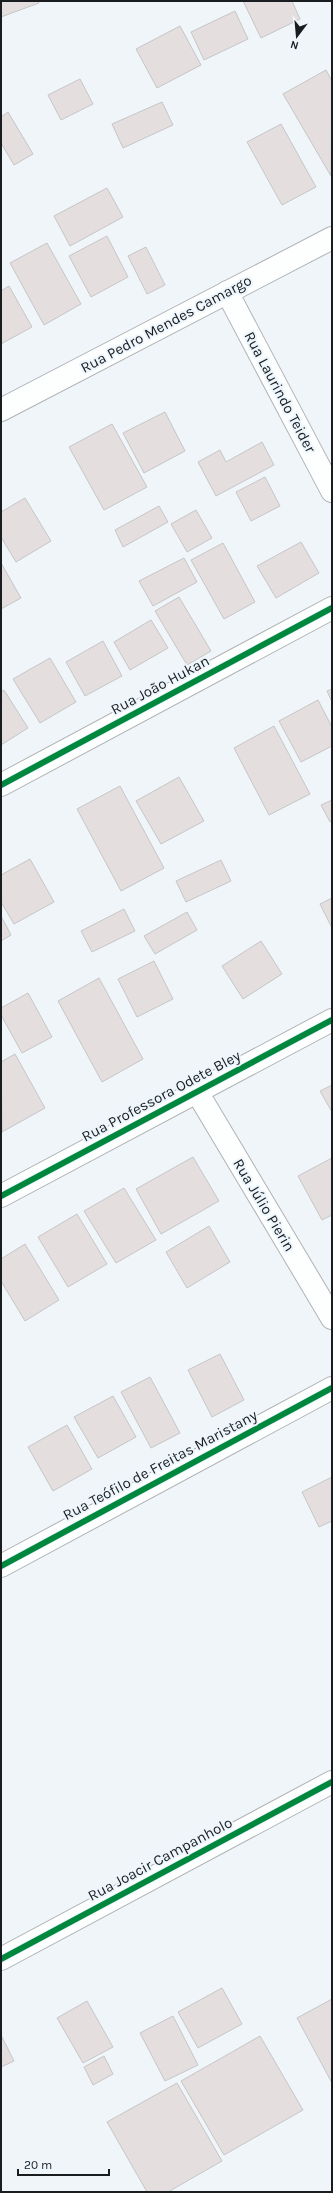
<svg xmlns="http://www.w3.org/2000/svg" width="333" height="2193" font-family="Karla,sans-serif">
	<rect width="100%" height="100%" fill="#f0f5fa"/>
	<!-- building -->
	<path fill="#e4dede" stroke="#c6c6c7" d="M 1,1 L 38,1 L 39,3 L 1,17 Z
		M 243,1 L 292,1 L 300,19 L 261,38 Z
		M 235,11 L 248,39 L 204,60 L 191,32 Z
		M 180,26 L 201,65 L 157,88 L 136,49 Z
		M 326,70 L 332,81 L 331,176 L 283,94 Z
		M 80,79 L 93,104 L 61,120 L 48,95 Z
		M 162,102 L 173,125 L 123,148 L 112,124 Z
		M 8,112 L 33,154 L 14,165 L 1,143 L 1,117 Z
		M 281,124 L 316,187 L 282,205 L 247,142 Z
		M 107,188 L 123,217 L 70,246 L 54,216 Z
		M 107,236 L 128,277 L 91,297 L 69,256 Z
		M 47,243 L 81,304 L 44,325 L 10,263 Z
		M 146,247 L 165,285 L 147,294 L 128,256 Z
		M 9,286 L 32,327 L 1,344 L 1,291 Z
		M 165,412 L 185,451 L 144,473 L 123,433 Z
		M 112,424 L 147,487 L 104,510 L 69,447 Z
		M 262,442 L 274,465 L 216,496 L 198,462 L 220,450 L 226,462 Z
		M 265,477 L 280,506 L 251,521 L 236,492 Z
		M 25,498 L 51,541 L 16,562 L 1,537 L 1,512 Z
		M 159,506 L 168,522 L 123,547 L 115,530 Z
		M 196,510 L 212,538 L 187,552 L 171,524 Z
		M 301,542 L 319,573 L 276,598 L 257,566 Z
		M 223,543 L 255,602 L 224,619 L 191,560 Z
		M 184,558 L 197,582 L 153,606 L 139,581 Z
		M 1,563 L 21,598 L 1,609 Z
		M 179,597 L 211,651 L 187,665 L 155,611 Z
		M 151,620 L 168,648 L 130,670 L 114,642 Z
		M 103,641 L 122,676 L 85,696 L 66,662 Z
		M 50,658 L 76,702 L 40,723 L 13,679 Z
		M 332,689 L 332,702 L 327,691 Z
		M 4,690 L 28,728 L 1,745 L 1,692 Z
		M 318,700 L 332,727 L 332,746 L 301,762 L 279,721 Z
		M 274,726 L 310,794 L 269,815 L 234,748 Z
		M 179,777 L 204,821 L 161,844 L 136,801 Z
		M 120,786 L 164,868 L 121,891 L 77,809 Z
		M 332,800 L 332,821 L 330,822 L 321,805 Z
		M 30,859 L 54,902 L 14,924 L 1,902 L 1,875 Z
		M 221,860 L 231,881 L 186,902 L 176,881 Z
		M 332,898 L 332,928 L 320,904 Z
		M 124,909 L 135,931 L 92,952 L 81,931 Z
		M 187,912 L 197,930 L 155,954 L 144,936 Z
		M 1,916 L 11,935 L 1,941 Z
		M 261,941 L 282,974 L 243,999 L 222,966 Z
		M 154,961 L 173,999 L 137,1017 L 118,979 Z
		M 99,978 L 143,1059 L 102,1082 L 58,1001 Z
		M 28,993 L 52,1037 L 22,1053 L 1,1015 L 1,1008 Z
		M 15,1054 L 45,1108 L 2,1132 L 1,1062 Z
		M 332,1085 L 332,1112 L 320,1091 Z
		M 193,1157 L 219,1201 L 161,1234 L 136,1189 Z
		M 332,1158 L 332,1215 L 322,1220 L 298,1176 Z
		M 124,1188 L 156,1240 L 116,1263 L 84,1211 Z
		M 77,1214 L 107,1264 L 68,1287 L 38,1237 Z
		M 209,1226 L 230,1262 L 187,1288 L 166,1252 Z
		M 25,1244 L 59,1300 L 25,1321 L 1,1281 L 1,1259 Z
		M 220,1354 L 244,1400 L 212,1417 L 188,1370 Z
		M 150,1377 L 180,1433 L 151,1448 L 121,1392 Z
		M 113,1396 L 136,1437 L 98,1458 L 74,1417 Z
		M 67,1425 L 92,1469 L 53,1491 L 28,1447 Z
		M 332,1477 L 332,1521 L 319,1527 L 302,1492 Z
		M 222,1988 L 242,2024 L 198,2048 L 178,2012 Z
		M 332,1999 L 332,2083 L 297,2018 Z
		M 87,2001 L 113,2047 L 83,2063 L 57,2018 Z
		M 173,2016 L 198,2065 L 165,2081 L 140,2033 Z
		M 1,2035 L 14,2061 L 1,2067 Z
		M 260,2036 L 303,2110 L 224,2155 L 181,2081 Z
		M 104,2056 L 113,2074 L 93,2085 L 84,2067 Z
		M 177,2083 L 222,2161 L 168,2192 L 147,2192 L 107,2122 Z"/>
	<g fill="none" stroke-linecap="round" stroke-linejoin="round">
		<defs>
			<path id="minor" d="M 227,292 L 332,491
				M 1,410 L 332,238
				M 1,785 L 332,608
				M 197,1092 L 332,1318
				M 1,1196 L 332,1020
				M 1,1566 L 332,1388
				M 1,1959 L 332,1782"/>
		</defs>
		<!-- minor casing -->
		<use href="#minor" stroke="#b0b3b6" stroke-width="24"/>
		<!-- minor -->
		<use href="#minor" stroke="#fdfefe" stroke-width="22"/>
		<defs>
			<path id="cycleway" d="M 1,785 L 332,608
				M 1,1196 L 332,1020
				M 1,1566 L 332,1388
				M 1,1959 L 332,1782"/>
		</defs>
		<!-- cycleway casing -->
		<use href="#cycleway" stroke="#edf6fd" stroke-width="8"/>
		<!-- cycleway -->
		<use href="#cycleway" stroke="#00873e" stroke-width="6"/>
	</g>
	<g text-anchor="middle" dominant-baseline="central" stroke-width="4" stroke-linejoin="round" paint-order="stroke">
		<!-- street labels -->
		<g font-size="15" fill="#1a1d1f" stroke="#edf6fd">
			<text transform="translate(166 324) rotate(-28)">Rua Pedro Mendes Camargo</text>
			<text transform="translate(280 392) rotate(62)">Rua Laurindo Teider</text>
			<text transform="translate(160 685) rotate(-28)">Rua João Hukan</text>
			<text transform="translate(161 1096) rotate(-28)">Rua Professora Odete Bley</text>
			<text transform="translate(264 1205) rotate(59)">Rua Júlio Pierin</text>
			<text transform="translate(160 1465) rotate(-28)">Rua Teófilo de Freitas Maristany</text>
			<text transform="translate(160 1859) rotate(-28)">Rua Joacir Campanholo</text>
		</g>
	</g>
	<!-- border -->
	<rect width="333" height="2193" fill="none" stroke="#1a1d1f" stroke-width="4"/>
	<!-- north arrow -->
	<g transform="translate(297 36) rotate(196)" stroke="#edf6fd" stroke-width="3" paint-order="stroke">
	<path d="M0-3L7 15L0 10L-7 15Z" fill="#1a1d1f"/>
	<text y="-6" font-size="11" font-weight="bold" text-anchor="middle" fill="#1a1d1f">N</text>
	</g>
	<!-- scale -->
	<path d="M18 2169v6h91v-6" fill="none" stroke="#1a1d1f" stroke-width="2"/>
	<text x="24" y="2169" font-size="12" fill="#1a1d1f" stroke="#edf6fd" stroke-width="3" paint-order="stroke">20 m</text>
</svg>
